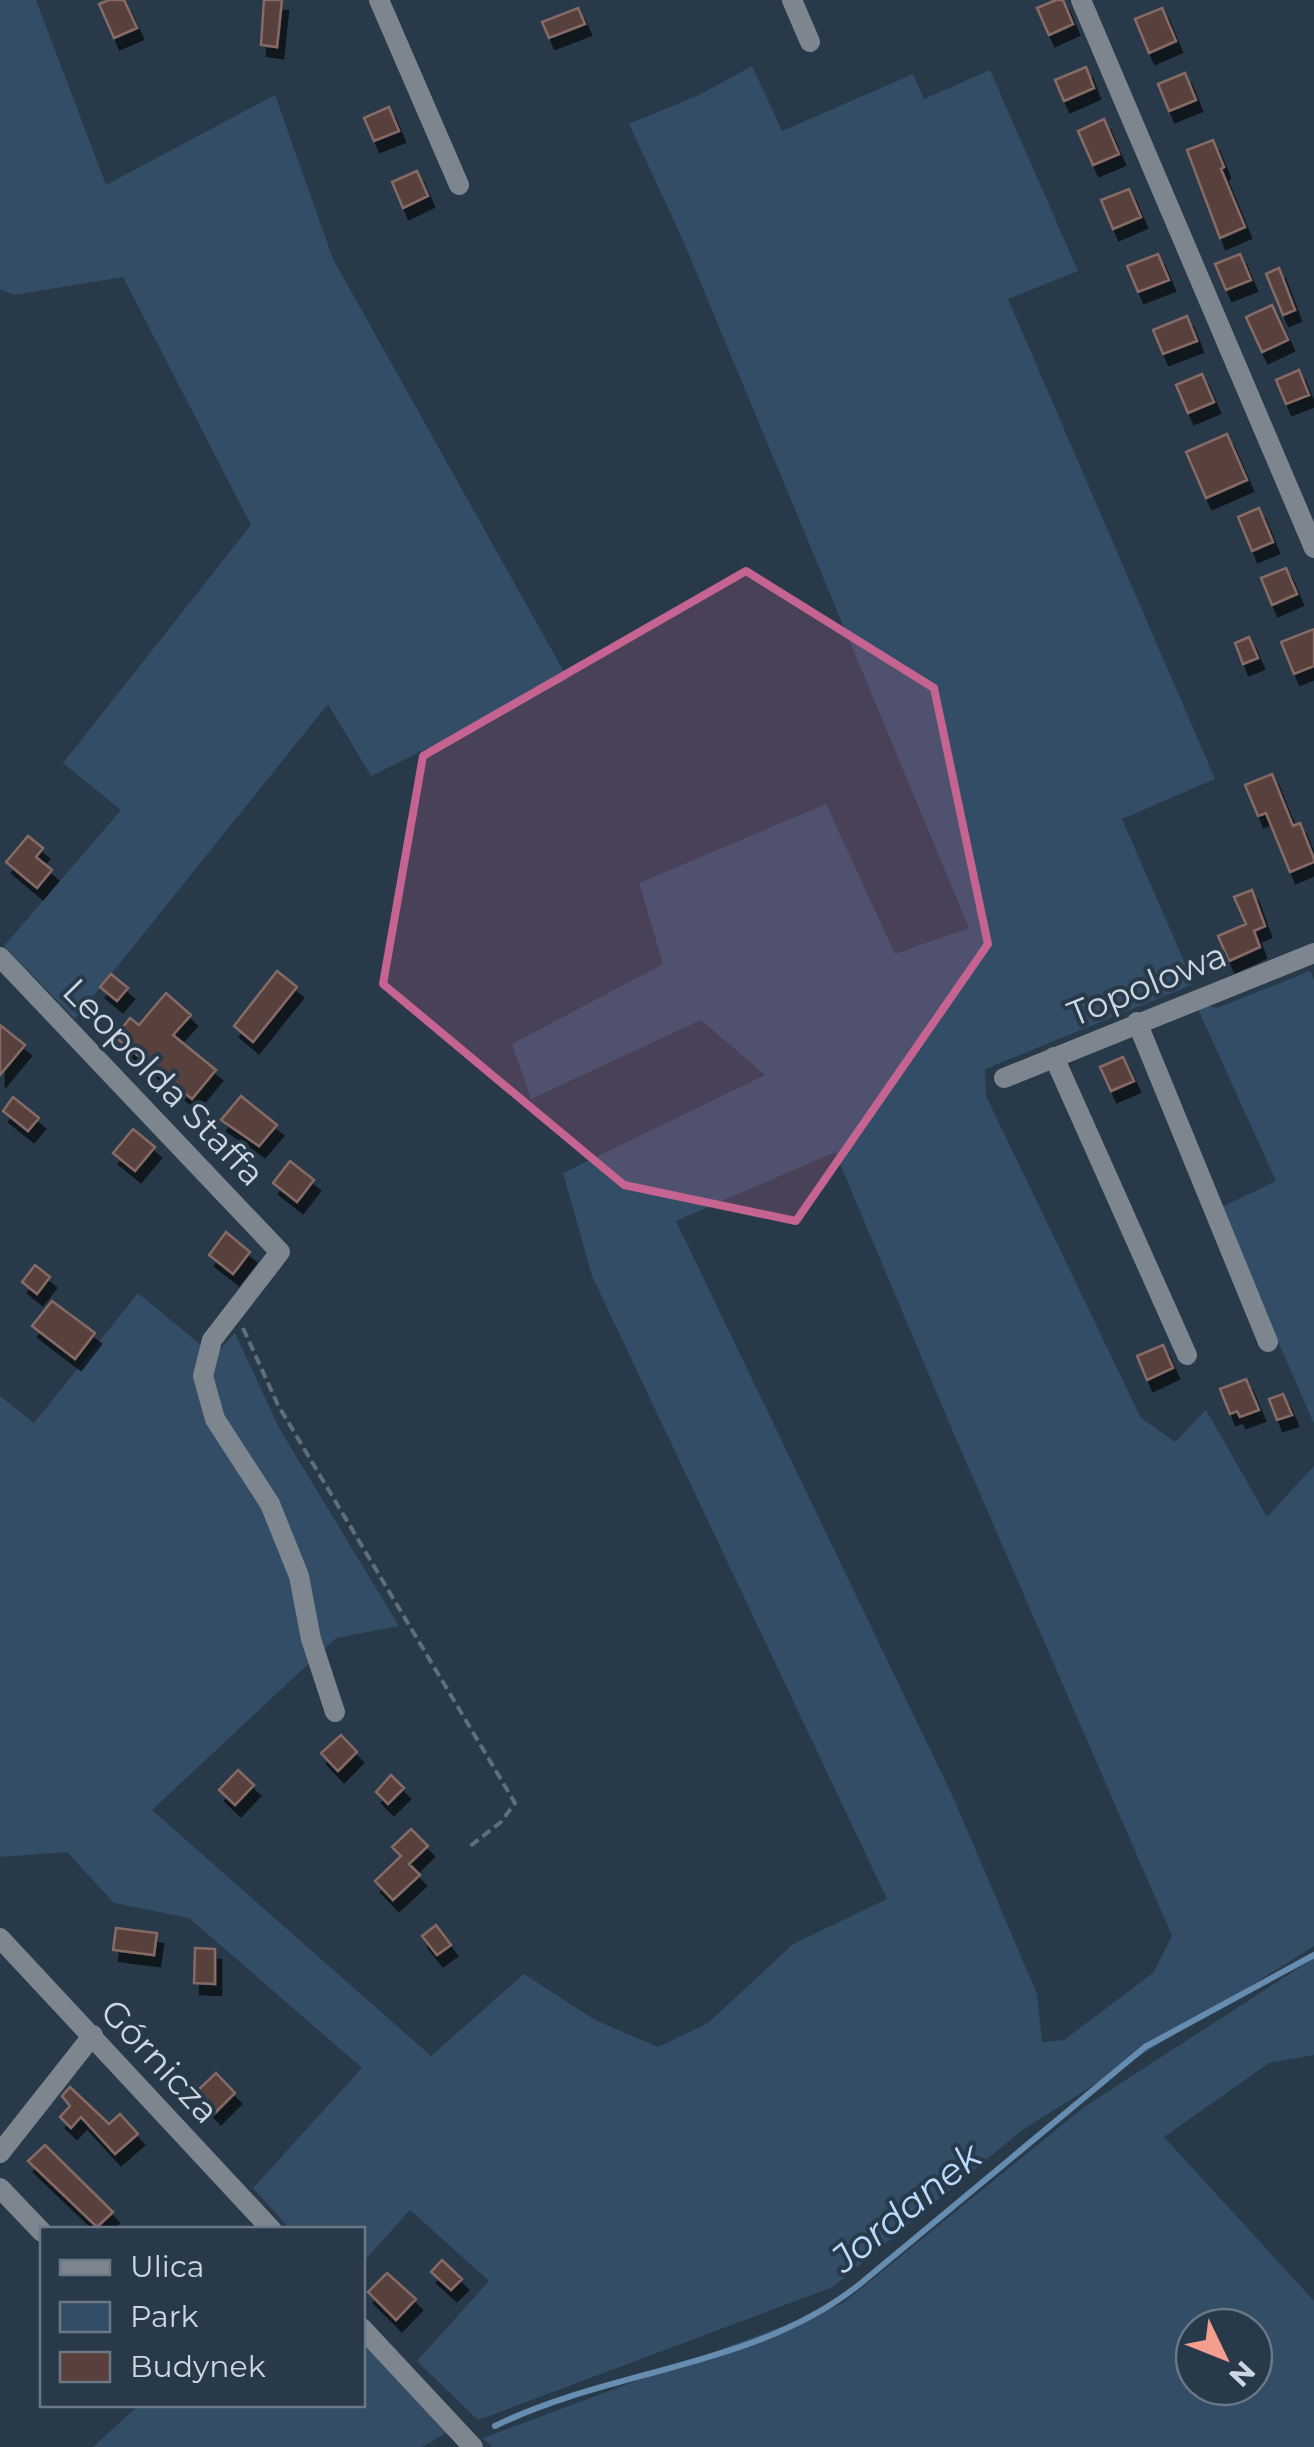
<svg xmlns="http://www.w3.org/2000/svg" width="1314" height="2447" font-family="Montserrat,sans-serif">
	<defs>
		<filter id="shadow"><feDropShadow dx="6" dy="11" stdDeviation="0" flood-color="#0009"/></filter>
	</defs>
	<rect width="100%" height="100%" fill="#283949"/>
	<!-- green -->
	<path fill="#334d66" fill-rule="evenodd" d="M 0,0 L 36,0 L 106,185 L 275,95 L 333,259 L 568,679 L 371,776 L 328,704 L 75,1019 L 4,946 L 121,810 L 63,763 L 251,525 L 123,277 L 14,295 L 0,289 Z
		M 752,66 L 782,131 L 913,74 L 924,99 L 990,70 L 1078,271 L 1008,299 L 1215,779 L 1122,819 L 1194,984 L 985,1069 L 986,1096 L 1141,1418 L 1175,1442 L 1206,1410 L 1267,1517 L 1314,1466 L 1314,1946 L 1021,2131 L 833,2287 L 478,2420 L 417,2361 L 489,2281 L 410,2210 L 363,2262 L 362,2230 L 290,2229 L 253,2188 L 362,2068 L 189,1918 L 114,1903 L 67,1852 L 0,1857 L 0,1396 L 34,1423 L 138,1293 L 214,1356 L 235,1333 L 279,1428 L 399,1626 L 336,1638 L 152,1810 L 431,2056 L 524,1974 L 595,2020 L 658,2047 L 708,2023 L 793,1944 L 887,1899 L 592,1276 L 563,1173 L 765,1075 L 701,1020 L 531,1099 L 512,1044 L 663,964 L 639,883 L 826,804 L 895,954 L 969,928 L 682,238 L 629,124 L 699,95 ZM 835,1152 L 948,1420 L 1172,1936 L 1153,1973 L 1064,2040 L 1042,2042 L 1037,1994 L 953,1797 L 676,1221 Z
		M 1310,971 L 1314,980 L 1314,1424 L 1220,1208 L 1276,1181 L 1198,1009 L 1203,1004 L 1217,1008 Z
		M 1314,1958 L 1314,2055 L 1269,2063 L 1164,2137 L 1314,2301 L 1314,2447 L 492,2447 L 483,2438 L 842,2304 L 1084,2107 ZM 1194,2327 L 1254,2327 L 1254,2387 L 1194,2387 Z
		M 363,2340 L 451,2430 L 422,2447 L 93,2447 L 139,2405 L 362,2404 Z"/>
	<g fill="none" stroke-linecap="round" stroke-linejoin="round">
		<!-- stream -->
		<path stroke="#668cb0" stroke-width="6" d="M 495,2426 C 613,2368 755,2368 860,2284 L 1145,2047 L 1314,1955"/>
	</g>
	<!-- building -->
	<path fill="#59403c" stroke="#856a65" stroke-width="2.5" filter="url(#shadow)" d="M 109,0 L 124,0 L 137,28 L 114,38 L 99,4 Z
		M 264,0 L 282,0 L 277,47 L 261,45 Z
		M 1056,0 L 1063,0 L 1073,24 L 1049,35 L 1037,8 Z
		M 578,8 L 585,24 L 549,38 L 542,22 Z
		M 1162,8 L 1176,41 L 1149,53 L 1135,19 Z
		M 1086,67 L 1094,88 L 1064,101 L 1055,80 Z
		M 1185,73 L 1196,100 L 1169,111 L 1158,84 Z
		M 389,107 L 399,131 L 374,141 L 364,118 Z
		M 1104,119 L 1119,154 L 1093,165 L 1078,131 Z
		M 1213,140 L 1224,167 L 1221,169 L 1245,227 L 1220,238 L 1187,150 Z
		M 417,171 L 428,196 L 403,208 L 392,182 Z
		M 1129,189 L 1141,217 L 1113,229 L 1101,200 Z
		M 1158,254 L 1169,280 L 1138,292 L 1127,266 Z
		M 1240,254 L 1251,280 L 1226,290 L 1215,264 Z
		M 1279,268 L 1295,310 L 1283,315 L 1266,274 Z
		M 1272,305 L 1288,340 L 1262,352 L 1246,317 Z
		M 1187,316 L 1197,341 L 1163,354 L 1153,330 Z
		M 1299,370 L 1309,395 L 1286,404 L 1276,380 Z
		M 1202,374 L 1214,402 L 1188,413 L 1176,385 Z
		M 1227,434 L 1247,480 L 1206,498 L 1186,452 Z
		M 1259,508 L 1273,542 L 1252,551 L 1238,517 Z
		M 1286,568 L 1297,594 L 1272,605 L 1261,578 Z
		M 1314,629 L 1314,666 L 1294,674 L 1281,642 Z
		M 1249,637 L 1258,658 L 1243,664 L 1235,643 Z
		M 1272,774 L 1293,826 L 1300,823 L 1314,859 L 1314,862 L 1290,872 L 1266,813 L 1258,816 L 1245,785 Z
		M 28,836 L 43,848 L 36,857 L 52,870 L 37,888 L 6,862 Z
		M 1252,890 L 1265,926 L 1254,931 L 1260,947 L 1229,961 L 1218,936 L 1246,924 L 1234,897 Z
		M 277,971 L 297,987 L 253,1042 L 234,1026 Z
		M 111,974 L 128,988 L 117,1001 L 100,987 Z
		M 166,993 L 191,1015 L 173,1035 L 216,1070 L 192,1099 L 115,1037 L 130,1018 L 139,1025 Z
		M 0,1025 L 25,1045 L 0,1075 Z
		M 1123,1057 L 1134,1081 L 1111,1091 L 1100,1067 Z
		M 241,1096 L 277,1125 L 259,1146 L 221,1120 Z
		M 13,1097 L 39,1118 L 28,1131 L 3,1111 Z
		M 133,1129 L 155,1147 L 135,1171 L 113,1153 Z
		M 290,1161 L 314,1180 L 297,1202 L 273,1183 Z
		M 226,1232 L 250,1252 L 233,1274 L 209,1255 Z
		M 35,1265 L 50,1277 L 37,1294 L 22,1282 Z
		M 52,1301 L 95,1333 L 75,1359 L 32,1326 Z
		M 1163,1345 L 1173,1368 L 1147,1380 L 1137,1356 Z
		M 1246,1379 L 1259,1410 L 1240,1417 L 1237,1411 L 1230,1414 L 1220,1389 Z
		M 1283,1394 L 1292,1415 L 1277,1420 L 1269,1399 Z
		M 341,1735 L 357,1752 L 338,1771 L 321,1753 Z
		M 238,1770 L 254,1785 L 235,1805 L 219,1790 Z
		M 391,1775 L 404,1788 L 388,1804 L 376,1792 Z
		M 411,1829 L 428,1846 L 409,1864 L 420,1875 L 393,1900 L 375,1881 L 401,1856 L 392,1847 Z
		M 436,1925 L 451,1945 L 437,1955 L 422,1936 Z
		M 116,1928 L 157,1933 L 154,1955 L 113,1950 Z
		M 195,1948 L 215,1949 L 215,1984 L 194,1983 Z
		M 216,2073 L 235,2093 L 215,2113 L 195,2093 Z
		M 70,2087 L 109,2124 L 120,2114 L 138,2134 L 115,2154 L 81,2117 L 71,2128 L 60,2117 L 70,2106 L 62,2096 Z
		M 45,2145 L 113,2212 L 97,2227 L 28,2161 Z
		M 442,2260 L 462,2279 L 451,2290 L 431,2272 Z
		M 387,2273 L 416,2299 L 396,2320 L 368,2292 Z"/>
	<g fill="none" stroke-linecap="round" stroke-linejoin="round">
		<!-- path -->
		<path stroke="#5f6e7c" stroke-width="4" stroke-dasharray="10 5" stroke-linecap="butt" d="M 243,1328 L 278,1405 L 515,1803 L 501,1822 L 469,1847"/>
		<!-- minor -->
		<path stroke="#7d868e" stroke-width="20" d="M 379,0 L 459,185
			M 792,0 L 810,42
			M 1081,0 L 1314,548
			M 0,957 L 280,1252 L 212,1340 L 203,1376 L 215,1419 L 270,1504 L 299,1576 L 311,1639 L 335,1712
			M 1137,1022 L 1268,1342
			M 1054,1057 L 1187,1355
			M 1004,1078 L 1314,953
			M 0,1938 L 272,2230
			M 0,2153 L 93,2035
			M 0,2188 L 42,2232
			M 362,2328 L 473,2447"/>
	</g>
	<!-- marked area -->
	<path fill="#c66491" fill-opacity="0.2" stroke="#c66491" stroke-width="8" stroke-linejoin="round" d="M 746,571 L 934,688 L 988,944 L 796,1221 L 624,1185 L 383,984 L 423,756 Z"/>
	<g text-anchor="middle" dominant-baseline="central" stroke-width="8" stroke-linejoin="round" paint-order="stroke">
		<!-- street labels -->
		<g font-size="35" fill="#cdd7e1" stroke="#283949">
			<text transform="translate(1147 984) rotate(-22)">Topolowa</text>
			<text transform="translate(164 1082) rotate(46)">Leopolda Staffa</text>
			<text transform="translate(160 2061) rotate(47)">Górnicza</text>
		</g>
		<!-- water labels -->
		<g font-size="38" font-style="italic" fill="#b9dbfe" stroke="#283949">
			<text transform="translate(906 2207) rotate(-39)">Jordanek</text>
		</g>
	</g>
	<!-- legend -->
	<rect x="40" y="2227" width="325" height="180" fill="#283949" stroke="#6a7886" stroke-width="2.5"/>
	<rect x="60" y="2260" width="50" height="15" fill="#7d868e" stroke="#6a7886" stroke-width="2.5"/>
	<text x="130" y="2277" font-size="30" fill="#cdd7e1">Ulica</text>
	<rect x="60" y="2302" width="50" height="30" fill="#334d66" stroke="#6a7886" stroke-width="2.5"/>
	<text x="130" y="2327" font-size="30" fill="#cdd7e1">Park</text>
	<rect x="60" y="2352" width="50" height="30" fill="#59403c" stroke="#6a7886" stroke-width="2.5"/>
	<text x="130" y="2377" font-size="30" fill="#cdd7e1">Budynek</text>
	<!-- north arrow -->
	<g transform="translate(1224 2357) rotate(133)"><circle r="48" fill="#283949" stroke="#6a7886" stroke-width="2.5"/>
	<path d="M0-8L18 38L0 25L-18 38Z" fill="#f59d8f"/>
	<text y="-15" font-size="28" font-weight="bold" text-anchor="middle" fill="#cdd7e1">N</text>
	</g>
</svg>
